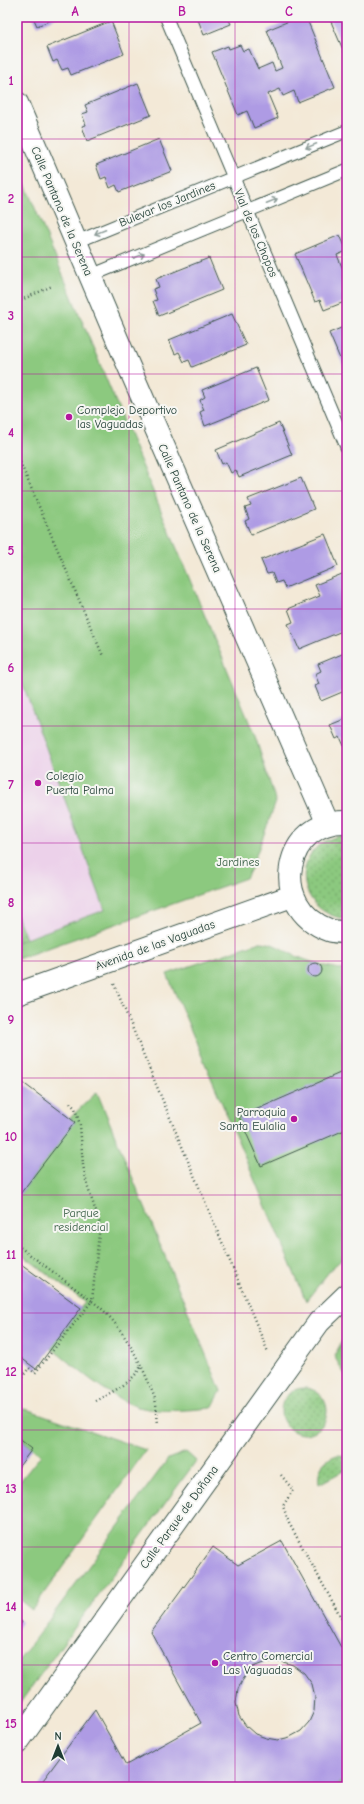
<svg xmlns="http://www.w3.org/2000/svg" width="364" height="1804" font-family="'Comic Neue',sans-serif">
	<defs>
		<pattern id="grass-dots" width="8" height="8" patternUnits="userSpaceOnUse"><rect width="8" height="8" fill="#8cc97f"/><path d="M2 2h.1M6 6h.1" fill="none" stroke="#72a469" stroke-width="1.8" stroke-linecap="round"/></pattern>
	</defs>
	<rect width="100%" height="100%" fill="#f6f6f2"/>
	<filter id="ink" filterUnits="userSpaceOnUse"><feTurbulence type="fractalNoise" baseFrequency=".025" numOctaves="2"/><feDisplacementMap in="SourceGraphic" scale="8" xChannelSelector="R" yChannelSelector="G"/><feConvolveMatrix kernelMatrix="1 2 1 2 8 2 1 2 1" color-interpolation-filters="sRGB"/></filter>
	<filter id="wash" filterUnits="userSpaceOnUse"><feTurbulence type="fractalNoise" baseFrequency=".012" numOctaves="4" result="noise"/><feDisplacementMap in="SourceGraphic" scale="16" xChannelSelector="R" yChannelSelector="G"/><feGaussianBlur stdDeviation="0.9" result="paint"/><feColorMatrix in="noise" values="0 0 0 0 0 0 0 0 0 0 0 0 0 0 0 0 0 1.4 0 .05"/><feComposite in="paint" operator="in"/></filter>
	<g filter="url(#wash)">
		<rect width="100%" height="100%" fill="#f3e9d7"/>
		<!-- built -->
		<path fill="#ecd1ea" d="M 17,668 L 105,910 L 17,942 Z"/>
		<!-- grass -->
		<path fill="url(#grass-dots)" stroke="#56835a" d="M 340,836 L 347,836 L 346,919 C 293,912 290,845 340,836 Z
			M 17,915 L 26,939 L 17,942 Z
			M281 1411a23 23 0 1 1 46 0a23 23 0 1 1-46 0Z
			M 337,1455 L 347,1456 L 347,1469 L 319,1484 C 317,1468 323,1460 337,1455 Z"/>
		<!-- green -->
		<path fill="#8cc97f" stroke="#56835a" d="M 17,165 L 255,736 L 276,802 L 251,869 L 246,878 L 17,959 L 17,942 L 105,910 L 17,668 Z
			M 260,942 C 276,942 286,953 301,958 C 316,964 331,968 347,970 L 347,1255 L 332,1268 L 306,1301 L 167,974 Z
			M 97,1092 L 221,1391 L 212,1408 C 187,1410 162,1413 138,1407 C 110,1398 74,1366 51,1348 L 85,1302 L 17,1251 L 17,1198 L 74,1122 L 70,1118 Z
			M 347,1332 L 347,1378 L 334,1356 Z
			M 17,1408 L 29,1410 L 146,1450 L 32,1610 L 17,1598 L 17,1485 L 41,1455 L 17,1437 Z
			M 186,1452 L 196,1461 L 17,1707 L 17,1663 L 168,1459 Z
			M 21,1777 L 27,1787 L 17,1787 L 17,1782 Z
			M 347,1778 L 347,1787 L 331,1787 Z"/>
		<g id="blocks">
			<!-- building -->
			<path fill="#ae9be4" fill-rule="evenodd" d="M 33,17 L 58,17 L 37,26 Z
				M 197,17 L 231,17 L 228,18 L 231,24 L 204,35 Z
				M 299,17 L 306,17 L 335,87 L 298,102 L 294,91 L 283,96 L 280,89 L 268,94 L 278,118 L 254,128 L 247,111 L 238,115 L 212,52 L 228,46 L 229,49 L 240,45 L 243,51 L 249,49 L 258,69 L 272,63 L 275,71 L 282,68 L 267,30 Z
				M 329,17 L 347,17 L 347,59 Z
				M 111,21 L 124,54 L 71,75 L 68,68 L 62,70 L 57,60 L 53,62 L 47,47 Z
				M 138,83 L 151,115 L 87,141 L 82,126 L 86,125 L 82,114 L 88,112 L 85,105 Z
				M 159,139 L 172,171 L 119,192 L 116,185 L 110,188 L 106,177 L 101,179 L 96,165 Z
				M 340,235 L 347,251 L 337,255 L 347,279 L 347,301 L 324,310 L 320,300 L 315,302 L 295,254 Z
				M 209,258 L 222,290 L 159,316 L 153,301 L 157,300 L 153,289 L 159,287 L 156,279 Z
				M 232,314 L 246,345 L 192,367 L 189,360 L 184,362 L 179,352 L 175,354 L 169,340 Z
				M 346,326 L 347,328 L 347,375 L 329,333 Z
				M 256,368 L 269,400 L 205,426 L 200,412 L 204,410 L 200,400 L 205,397 L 202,390 Z
				M 279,423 L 292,455 L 239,477 L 236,470 L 231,473 L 226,462 L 222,464 L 216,450 Z
				M 301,478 L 314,509 L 251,535 L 245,521 L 249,519 L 245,508 L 251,506 L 248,499 Z
				M 325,534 L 338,566 L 285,588 L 282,581 L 276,583 L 272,573 L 267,574 L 261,560 Z
				M 347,572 L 347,629 L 299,649 L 288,624 L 293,622 L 288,609 L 320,596 L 315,585 Z
				M 347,652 L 347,690 L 321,701 L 315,686 L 319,684 L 315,674 L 321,671 L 318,664 Z
				M 347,718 L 347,747 L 345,748 L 340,737 L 336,739 L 330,725 Z
				M308 970a7 7 0 1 1 14 0a7 7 0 1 1-14 0Z
				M 347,1070 L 347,1122 L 345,1123 L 347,1129 L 261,1166 L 239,1117 Z
				M 18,1079 L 75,1122 L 17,1198 L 17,1080 Z
				M 17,1261 L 81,1308 L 36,1369 L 17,1355 Z
				M 17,1437 L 32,1449 L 17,1469 Z
				M 282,1541 L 347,1658 L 347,1778 L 331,1787 L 38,1787 L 95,1710 L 126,1765 L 201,1723 L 151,1632 L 213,1547 L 238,1565 ZM 280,1661 L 293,1665 L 304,1673 L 312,1684 L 315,1697 L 314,1711 L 309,1722 L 301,1731 L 290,1737 L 278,1740 L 266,1738 L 255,1734 L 246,1726 L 239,1716 L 236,1703 L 238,1689 L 244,1677 L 253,1667 L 266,1662 Z
				M 17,1618 L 22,1622 L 17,1630 Z"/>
		</g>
	</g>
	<g filter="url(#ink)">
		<use href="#blocks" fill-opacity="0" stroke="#3f574c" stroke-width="1"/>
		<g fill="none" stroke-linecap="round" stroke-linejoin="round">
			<defs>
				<path id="lane" d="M 166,17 L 347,448
					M 76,242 L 347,131
					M 90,276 L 347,170"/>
				<path id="street" d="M 17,103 L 123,353 L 328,824
					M 347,822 C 284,819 267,907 329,930 C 334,932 341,932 347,932
					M 17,994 L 292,896
					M 17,1743 L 319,1322 L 347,1295"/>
			</defs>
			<!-- lane casing -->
			<use href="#lane" stroke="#3f574c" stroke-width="14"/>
			<!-- street casing -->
			<use href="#street" stroke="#3f574c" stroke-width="24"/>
			<!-- path -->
			<path stroke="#3f574c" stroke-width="2.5" stroke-dasharray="1 3" stroke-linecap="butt" d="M 17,302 L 52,286
				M 17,455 L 103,656
				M 114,984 L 268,1352
				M 70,1103 L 75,1108 L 80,1125 L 83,1165 L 87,1185 L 100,1224 L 92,1301 C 120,1320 144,1367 155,1399 C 157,1407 157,1416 158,1424
				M 17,1245 L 92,1301 L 35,1373 L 29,1368 L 17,1384
				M 17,1367 L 25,1373
				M 95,1401 C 111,1392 132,1384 141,1366
				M 281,1475 L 293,1490 L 283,1506 L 289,1523 L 347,1628
				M 17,1782 L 19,1787"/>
			<!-- lane -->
			<use href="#lane" stroke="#fff" stroke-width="12"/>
			<!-- street -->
			<use href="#street" stroke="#fff" stroke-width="22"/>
		</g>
		<!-- one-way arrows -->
		<defs><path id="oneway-shaft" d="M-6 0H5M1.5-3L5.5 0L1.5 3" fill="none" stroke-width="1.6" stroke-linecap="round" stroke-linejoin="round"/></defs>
		<g stroke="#8f9e9a">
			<use href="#oneway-shaft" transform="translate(311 146) rotate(158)"/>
			<use href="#oneway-shaft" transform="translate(272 201) rotate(-22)"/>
			<use href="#oneway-shaft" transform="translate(100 232) rotate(158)"/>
			<use href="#oneway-shaft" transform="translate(139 256) rotate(-22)"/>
		</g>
	</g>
	<!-- grid -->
	<path fill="none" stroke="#b5179e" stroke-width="1" stroke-opacity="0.55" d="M 129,17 L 129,1787M 235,17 L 235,1787M 17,139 L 347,139M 17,257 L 347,257M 17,374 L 347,374M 17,491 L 347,491M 17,609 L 347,609M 17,726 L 347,726M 17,843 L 347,843M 17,961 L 347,961M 17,1078 L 347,1078M 17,1195 L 347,1195M 17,1313 L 347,1313M 17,1430 L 347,1430M 17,1547 L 347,1547M 17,1665 L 347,1665"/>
	<!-- markers -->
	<g fill="#b5179e" stroke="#f6f6f2" stroke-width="1.5">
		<circle cx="69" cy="417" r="4"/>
		<circle cx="38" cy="783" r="4"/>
		<circle cx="294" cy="1119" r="4"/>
		<circle cx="215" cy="1663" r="4"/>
	</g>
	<g text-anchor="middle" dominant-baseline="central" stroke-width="4" stroke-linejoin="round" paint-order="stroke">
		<!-- street labels -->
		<g font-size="12" fill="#1f3d34" stroke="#f6f6f2">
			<text transform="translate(167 204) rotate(-22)">Bulevar los Jardines</text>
			<text transform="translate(62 211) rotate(67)">Calle Pantano de la Serena</text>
			<text transform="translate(256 233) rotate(67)">Vial de los Chopos</text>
			<text transform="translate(190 508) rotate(66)">Calle Pantano de la Serena</text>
			<text transform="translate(155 945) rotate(-20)">Avenida de las Vaguadas</text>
			<text transform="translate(179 1517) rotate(-54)">Calle Parque de Doñana</text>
		</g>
		<!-- poi labels -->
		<g font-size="12" fill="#1f3d34" stroke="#f6f6f2" text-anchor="start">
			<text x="77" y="410">Complejo Deportivo<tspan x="77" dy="14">las Vaguadas</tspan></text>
			<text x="46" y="776">Colegio<tspan x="46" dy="14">Puerta Palma</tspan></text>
			<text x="286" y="1112" text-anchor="end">Parroquia<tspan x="286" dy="14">Santa Eulalia</tspan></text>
			<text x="223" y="1656">Centro Comercial<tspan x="223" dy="14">Las Vaguadas</tspan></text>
		</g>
		<!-- park labels -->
		<g font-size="12" fill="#3a6047" stroke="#f6f6f2">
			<text x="238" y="862">Jardines</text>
			<text x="81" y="1213">Parque<tspan x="81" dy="14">residencial</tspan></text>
		</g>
	</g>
	<!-- margin -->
	<rect width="364" height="1804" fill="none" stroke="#f6f6f2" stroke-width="44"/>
	<!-- north arrow -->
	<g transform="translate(58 1746)" stroke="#f6f6f2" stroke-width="3" paint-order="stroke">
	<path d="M0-3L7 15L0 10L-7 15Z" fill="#1f3d34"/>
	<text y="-6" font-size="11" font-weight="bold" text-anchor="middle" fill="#1f3d34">N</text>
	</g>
	<rect x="22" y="22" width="320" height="1760" fill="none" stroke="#b5179e" stroke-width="1.5"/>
	<g font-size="13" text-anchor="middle" font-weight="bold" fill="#b5179e">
		<text x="75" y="16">A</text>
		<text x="182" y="16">B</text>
		<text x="289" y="16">C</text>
		<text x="11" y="85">1</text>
		<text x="11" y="203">2</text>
		<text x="11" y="320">3</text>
		<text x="11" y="437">4</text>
		<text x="11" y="555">5</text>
		<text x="11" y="672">6</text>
		<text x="11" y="789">7</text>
		<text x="11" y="907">8</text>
		<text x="11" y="1024">9</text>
		<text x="11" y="1141">10</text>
		<text x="11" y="1259">11</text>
		<text x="11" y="1376">12</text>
		<text x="11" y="1493">13</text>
		<text x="11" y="1611">14</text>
		<text x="11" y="1728">15</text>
	</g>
</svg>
